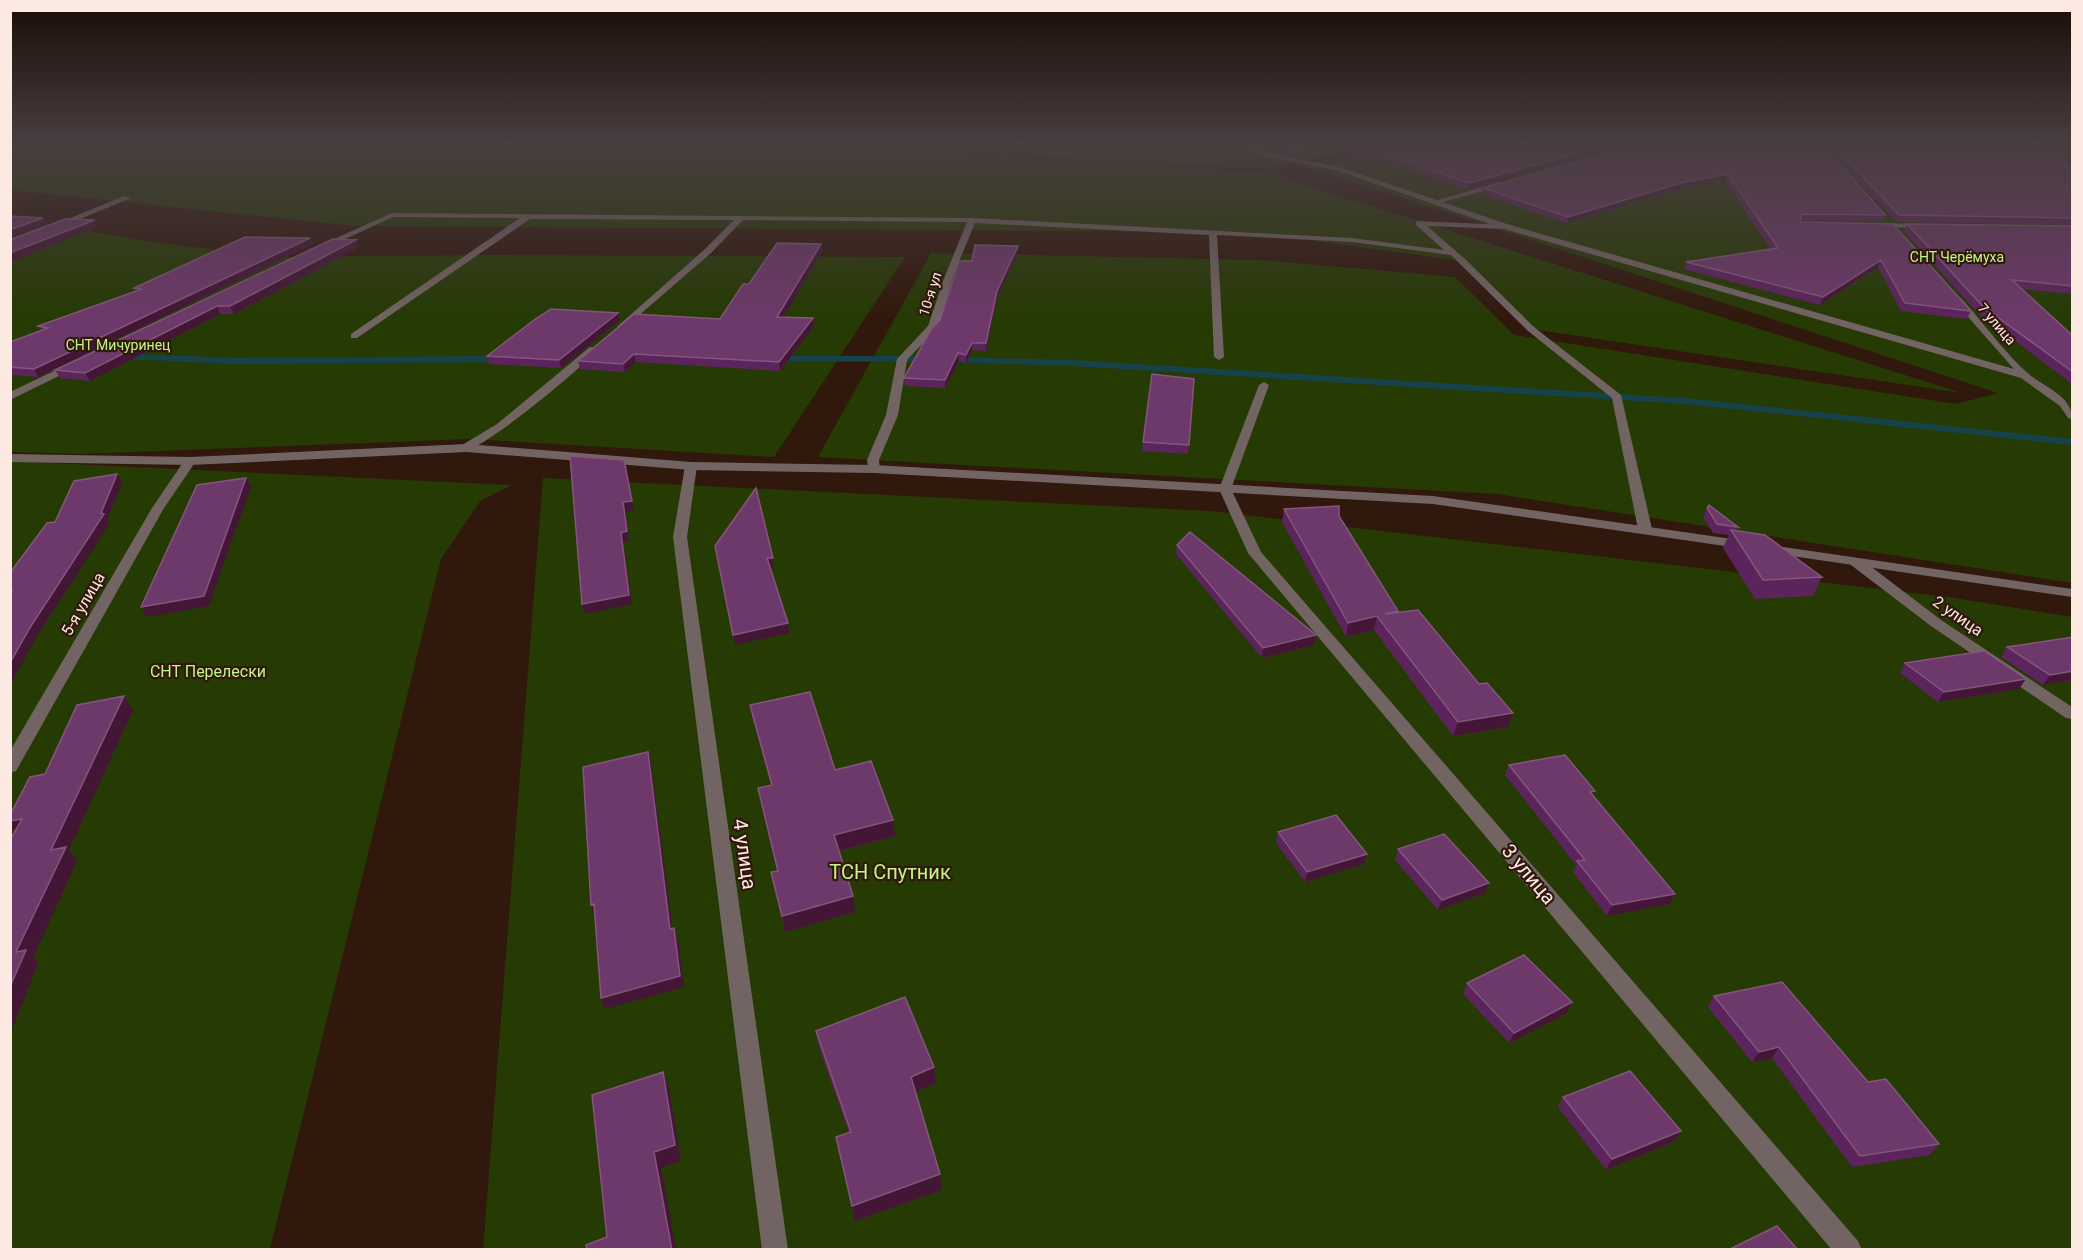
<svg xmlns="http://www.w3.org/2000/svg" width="2083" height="1260" font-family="Roboto,sans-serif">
	<rect width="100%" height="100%" fill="#30180c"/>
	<!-- green -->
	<path fill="#263a04" d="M 11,142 L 899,142 L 896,151 L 1267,173 L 1962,393 L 1531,329 L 1462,261 L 1250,232 L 355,226 L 11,190 Z
		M 972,142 L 1408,142 L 1259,168 L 972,153 Z
		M 1426,142 L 2072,142 L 2072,583 L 1497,494 L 818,457 L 931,253 L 1261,260 L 1455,277 L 1514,335 L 1956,404 L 1998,393 L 1302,165 Z
		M 10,218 L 161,243 L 274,257 L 488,255 L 905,257 L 774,457 L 470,439 L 81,454 L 11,452 Z
		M 11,461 L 512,485 L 481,500 L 441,559 L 270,1249 L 11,1250 Z
		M 543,478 L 1210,511 L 1948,597 L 2072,617 L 2072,1249 L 483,1250 Z"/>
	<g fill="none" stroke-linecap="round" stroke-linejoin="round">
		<!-- stream -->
		<path fill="#184249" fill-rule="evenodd" d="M 65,351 L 234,358 L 505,356 L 510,359 L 505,362 L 234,364 L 62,356 L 60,354 Z
			M 770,356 L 931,356 L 936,359 L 931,362 L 767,361 L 765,359 Z
			M 950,357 L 1073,360 L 1685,398 L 2072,439 L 2072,445 L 1685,404 L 1073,366 L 947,362 L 947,358 Z"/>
		<!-- service -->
		<path fill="#736464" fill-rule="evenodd" d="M 1323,142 L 1337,142 L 1270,158 L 1267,156 Z
			M 1500,182 L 1503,186 L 1435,204 L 1431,202 Z
			M 124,196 L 131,198 L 58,228 L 51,226 Z
			M 392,213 L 972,218 L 1352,238 L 1444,250 L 1416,225 L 1416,221 L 1510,225 L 1511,227 L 1507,229 L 1427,226 L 1465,259 L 1534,327 L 1621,395 L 1652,529 L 1645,533 L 1638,529 L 1612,398 L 1528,331 L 1451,255 L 1352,242 L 1217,235 L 1224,357 L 1219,360 L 1214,357 L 1209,235 L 975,223 L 953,276 L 938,327 L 907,360 L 898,415 L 879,460 L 880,469 L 874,473 L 868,469 L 867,460 L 886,415 L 897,359 L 928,326 L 945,276 L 967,222 L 743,220 L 711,253 L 622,330 L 617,327 L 619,325 L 705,249 L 734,220 L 530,219 L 357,338 L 351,338 L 351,334 L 520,218 L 393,217 L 321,250 L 314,248 Z
			M 1874,223 L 1925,224 L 1929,226 L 1925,228 L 1871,227 L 1871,223 Z
			M 590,347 L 599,349 C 584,366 479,454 462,451 L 462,445 L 497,424 Z
			M 75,361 L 79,362 L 79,366 L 10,400 L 10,392 Z
			M 1264,382 L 1269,385 L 1231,489 L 1261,552 L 1858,1241 L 1862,1250 L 1832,1250 L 1248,553 L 1219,489 L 1259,385 Z
			M 190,457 L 196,461 L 164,508 L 16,771 L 10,773 L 10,751 L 152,508 L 186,458 Z
			M 691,462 L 697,466 L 687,537 L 788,1250 L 762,1250 L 673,537 L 685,466 Z
			M 1856,558 L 1861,559 L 1941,620 L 2072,707 L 2072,719 L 2066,718 L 1931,626 L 1851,565 L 1849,562 L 1851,559 Z"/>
		<!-- minor -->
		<path fill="#736464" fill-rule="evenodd" d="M 1232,142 L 1242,142 L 1272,154 L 1339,167 L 1510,225 L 2014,369 L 1953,300 L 1961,298 C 1982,321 2007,356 2030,375 C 2046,388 2072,396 2072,419 L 2068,418 L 2060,406 L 2021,378 L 1504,229 L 1336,170 L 1268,157 Z
			M 466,444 L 691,462 L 874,465 L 1433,496 L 1746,541 L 1753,545 L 1746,549 L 1433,504 L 874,473 L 691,470 L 466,452 L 190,465 L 10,462 L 10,454 L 190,457 Z
			M 1770,545 L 2072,589 L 2072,597 L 1765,552 L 1763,549 Z"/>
	</g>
	<!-- wall -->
	<path fill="#5c245c" d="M 1337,142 L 1638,142 L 1467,190 L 1337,144 Z
		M 1648,142 L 2073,142 L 2073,167 L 2057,153 L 2054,153 L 2073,168 L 2073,226 L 2072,225 L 1896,222 L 1831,151 L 1828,151 L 1885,215 L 1882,222 L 1800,221 L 1800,222 L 1893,224 L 1971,311 L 1967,319 L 1901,311 L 1878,267 L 1820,305 L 1684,269 L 1686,262 L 1771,250 L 1725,180 L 1679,189 L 1566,223 L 1481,194 L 1483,188 Z
		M 1907,224 L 2073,226 L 2073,294 L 2021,289 L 2073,336 L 2073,385 L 1989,321 L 1985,321 L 1904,231 Z
		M 310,238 L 313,244 L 38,377 L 10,375 L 10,342 L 41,331 L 38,326 L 136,292 L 134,288 Z
		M 356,240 L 359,247 L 234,314 L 220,314 L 90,381 L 60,378 L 55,370 Z
		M 821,244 L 822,251 L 783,317 L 813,318 L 814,326 L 780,371 L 636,362 L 625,372 L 580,369 L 578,361 L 720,319 L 749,284 Z
		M 1018,253 L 997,298 L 986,351 L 972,350 L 966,363 L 959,361 L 945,388 L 905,386 L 904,378 L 940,320 L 972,261 Z
		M 620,320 L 561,368 L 489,364 L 487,356 Z
		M 1194,379 L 1188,454 L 1142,451 L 1143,442 Z
		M 1707,508 L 1738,527 L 1736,531 L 1822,577 L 1813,596 L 1755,599 L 1723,548 L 1729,535 L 1713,533 L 1703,517 Z
		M 1284,509 L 1339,516 L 1398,613 L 1513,713 L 1508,727 L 1453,736 L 1374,630 L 1346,637 L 1282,522 Z
		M 1177,545 L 1316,635 L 1314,645 L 1262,658 L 1176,554 Z
		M 2073,637 L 2073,680 L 2043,685 L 2001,657 L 2007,647 Z
		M 1905,663 L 2019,689 L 1938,702 L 1900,673 Z
		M 750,705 L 835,770 L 895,836 L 839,851 L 855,912 L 785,932 L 771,872 L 777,871 L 762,804 L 771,785 L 753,720 Z
		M 1509,765 L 1593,796 L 1670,904 L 1607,916 L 1573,872 L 1576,865 L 1505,775 Z
		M 1278,832 L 1367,854 L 1364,864 L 1305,882 L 1276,843 Z
		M 1398,849 L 1489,883 L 1485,893 L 1438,910 L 1395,860 Z
		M 1467,983 L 1572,1002 L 1567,1013 L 1509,1043 L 1463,994 Z
		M 1714,996 L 1868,1082 L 1939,1144 L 1930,1155 L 1852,1167 L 1772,1058 L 1752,1062 L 1708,1007 Z
		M 816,1031 L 934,1067 L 936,1083 L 915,1092 L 942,1190 L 855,1221 L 840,1153 L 849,1133 L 819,1047 Z
		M 1563,1097 L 1675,1141 L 1606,1170 L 1558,1107 Z"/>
	<!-- shaded-wall -->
	<path fill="#431636" d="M 1619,142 L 1638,142 L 1467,190 L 1469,183 Z
		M 1833,145 L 1831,151 L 1824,153 L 1827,147 Z
		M 1728,174 L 1725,180 L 1679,189 L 1566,223 L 1568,217 L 1681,183 Z
		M 43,218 L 47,224 L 10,238 L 10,230 Z
		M 95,220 L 98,227 L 10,262 L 10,253 Z
		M 310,238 L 313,244 L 38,377 L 34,369 Z
		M 356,240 L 359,247 L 234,314 L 230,306 Z
		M 821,244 L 822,251 L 779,325 L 777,317 Z
		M 1018,246 L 1018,253 L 997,298 L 986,351 L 986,343 L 997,291 Z
		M 1881,260 L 1878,267 L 1820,305 L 1823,297 Z
		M 217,306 L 220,314 L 90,381 L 85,373 Z
		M 618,313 L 620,320 L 561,368 L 559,360 Z
		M 813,318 L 814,326 L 780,371 L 779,362 Z
		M 972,343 L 972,350 L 966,363 L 966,355 Z
		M 958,353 L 959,361 L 945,388 L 945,380 Z
		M 634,354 L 636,362 L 625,372 L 623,364 Z
		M 624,460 L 634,510 L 626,512 L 629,541 L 623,542 L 632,604 L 585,614 L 582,604 L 621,533 L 623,502 Z
		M 117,474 L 122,483 L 107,520 L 109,524 L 37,636 L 10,686 L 10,663 L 31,626 L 101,513 Z
		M 246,478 L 251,487 L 209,606 L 147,617 L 141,607 Z
		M 767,558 L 773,558 L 774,567 L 768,568 Z
		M 1377,616 L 1374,630 L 1346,637 L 1348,623 Z
		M 788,623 L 789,633 L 735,645 L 733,635 Z
		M 1316,635 L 1314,645 L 1262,658 L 1263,648 Z
		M 2073,671 L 2073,680 L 2043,685 L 2050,675 Z
		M 2026,679 L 2019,689 L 1938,702 L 1944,692 Z
		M 124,696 L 133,710 L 69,850 L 77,861 L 33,958 L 38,964 L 10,1034 L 10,987 L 16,952 L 51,850 Z
		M 1513,713 L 1508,727 L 1453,736 L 1458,722 Z
		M 648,752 L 651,762 L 674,940 L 670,929 Z
		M 22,819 L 18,836 L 10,826 L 10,821 Z
		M 893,820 L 895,836 L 837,851 L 834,835 Z
		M 1367,854 L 1364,864 L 1305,882 L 1307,872 Z
		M 1489,883 L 1485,893 L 1438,910 L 1442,900 Z
		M 1675,894 L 1670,904 L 1607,916 L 1612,905 Z
		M 853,896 L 855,912 L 785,932 L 782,916 Z
		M 594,904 L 595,916 L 591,905 Z
		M 674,928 L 678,939 L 684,987 L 605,1009 L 601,998 Z
		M 1572,1002 L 1567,1013 L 1509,1043 L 1514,1033 Z
		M 1779,1047 L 1772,1058 L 1752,1062 L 1759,1052 Z
		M 934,1067 L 936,1083 L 913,1093 L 911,1077 Z
		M 663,1072 L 669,1088 L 681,1161 L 661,1168 L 676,1250 L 672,1250 L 654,1152 Z
		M 1681,1131 L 1675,1141 L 1606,1170 L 1612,1159 Z
		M 940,1174 L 942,1190 L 855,1221 L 852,1206 Z"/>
	<!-- building -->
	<path fill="#6d396a" stroke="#84557d" stroke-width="1.5" d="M 1349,142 L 1619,142 L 1469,183 Z
		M 1648,142 L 2073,142 L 2073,158 L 2061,147 L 2053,147 L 2054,153 L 2073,168 L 2073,218 L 1899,215 L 1833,145 L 1827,147 L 1827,149 L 1885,215 L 1802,214 L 1800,222 L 1893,224 L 1971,311 L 1905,303 L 1881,260 L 1823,297 L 1686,262 L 1778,248 L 1728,174 L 1681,183 L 1568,217 L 1483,188 Z
		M 10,216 L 43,218 L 10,230 Z
		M 65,219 L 95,220 L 10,253 L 10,240 Z
		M 1907,224 L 2073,226 L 2073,286 L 2012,280 L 2073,336 L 2073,372 L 1993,314 L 1989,313 Z
		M 245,237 L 310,238 L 34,369 L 10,367 L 10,342 L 48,328 L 38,326 L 142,289 L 134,288 Z
		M 333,239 L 356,240 L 230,306 L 217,306 L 85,373 L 55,370 Z
		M 777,243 L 821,244 L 777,317 L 813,318 L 779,362 L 634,354 L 623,364 L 578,361 L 634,314 L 720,319 L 743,284 L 749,284 Z
		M 975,245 L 1018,246 L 997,291 L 986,343 L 972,343 L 966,355 L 958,353 L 945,380 L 904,378 L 932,328 L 940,320 L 959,261 L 972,261 Z
		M 551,309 L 618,313 L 559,360 L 487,356 L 534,320 Z
		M 1152,374 L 1194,379 L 1189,445 L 1143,442 Z
		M 570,456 L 624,460 L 632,501 L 623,502 L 627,531 L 621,533 L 629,595 L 582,604 Z
		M 117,474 L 101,513 L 104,514 L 31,626 L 10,663 L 10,593 L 12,591 L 10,591 L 10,573 L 47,523 L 55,522 L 74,481 Z
		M 246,478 L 204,596 L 141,607 L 197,485 Z
		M 756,488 L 773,558 L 767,558 L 788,623 L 733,635 L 715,546 Z
		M 1709,505 L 1738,527 L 1717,524 L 1707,508 Z
		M 1339,506 L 1339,516 L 1398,611 L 1385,614 L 1418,610 L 1479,684 L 1487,683 L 1513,713 L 1458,722 L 1377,616 L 1348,623 L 1284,509 Z
		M 1731,530 L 1765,535 L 1822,577 L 1763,580 Z
		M 1190,532 L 1316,635 L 1263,648 L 1177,545 Z
		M 2073,637 L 2073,671 L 2050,675 L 2007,647 Z
		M 1984,651 L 2026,679 L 1944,692 L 1905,663 Z
		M 810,692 L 835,770 L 871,761 L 893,820 L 834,835 L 853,896 L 782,916 L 771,872 L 778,871 L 758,788 L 772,785 L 750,705 Z
		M 124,696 L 51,850 L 66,847 L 16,952 L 26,950 L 10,987 L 10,840 L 22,819 L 10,821 L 10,815 L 30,777 L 45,774 L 77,705 Z
		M 648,752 L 670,929 L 674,928 L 680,976 L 601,998 L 594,904 L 591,905 L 583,767 Z
		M 1565,755 L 1595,791 L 1590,792 L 1675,894 L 1612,905 L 1577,861 L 1585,860 L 1509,765 Z
		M 1336,815 L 1367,854 L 1307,872 L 1278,832 Z
		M 1444,834 L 1489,883 L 1442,900 L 1398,849 Z
		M 1524,955 L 1572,1002 L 1514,1033 L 1467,983 Z
		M 1782,982 L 1868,1082 L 1886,1079 L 1939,1144 L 1860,1156 L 1779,1047 L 1759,1052 L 1714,996 Z
		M 905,997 L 934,1067 L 911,1077 L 940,1174 L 852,1206 L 836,1137 L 851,1132 L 816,1031 Z
		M 1630,1071 L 1681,1131 L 1612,1159 L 1563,1097 Z
		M 663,1072 L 675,1145 L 654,1152 L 672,1250 L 587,1250 L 586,1245 L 607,1237 L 592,1095 Z
		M 1777,1226 L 1798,1250 L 1728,1250 Z"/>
	<!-- sky -->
	<linearGradient id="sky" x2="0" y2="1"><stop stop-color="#1a0d07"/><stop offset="0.45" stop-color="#483d40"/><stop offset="1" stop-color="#483d40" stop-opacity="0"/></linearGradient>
	<rect width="2083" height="319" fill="url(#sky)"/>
	<g text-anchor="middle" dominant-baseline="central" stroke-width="4.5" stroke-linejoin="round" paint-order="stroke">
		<!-- far-park labels -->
		<g font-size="14" fill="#c3f587" stroke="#30180c">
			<text x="1957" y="257">СНТ Черёмуха</text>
			<text x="118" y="345">СНТ Мичуринец</text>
		</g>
		<!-- far-street labels -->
		<g font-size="14" fill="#fceae2" stroke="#30180c">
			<text transform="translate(930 294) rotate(-72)">10-я ул</text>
			<text transform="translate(1997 324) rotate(49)">7 улица</text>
		</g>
		<!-- street labels -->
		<g font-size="16" fill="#fceae2" stroke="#30180c">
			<text transform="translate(83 604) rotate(-60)">5-я улица</text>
			<text transform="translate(1958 616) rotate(35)">2 улица</text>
		</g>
		<!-- park labels -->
		<g font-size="16" fill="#c3f587" stroke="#30180c">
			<text x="208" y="671">СНТ Перелески</text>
		</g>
		<!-- near-street labels -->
		<g font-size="20" fill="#fceae2" stroke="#30180c">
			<text transform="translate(745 854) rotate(82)">4 улица</text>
			<text transform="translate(1529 874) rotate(50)">3 улица</text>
		</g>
		<!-- near-park labels -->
		<g font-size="20" fill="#c3f587" stroke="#30180c">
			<text x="890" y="872">ТСН Спутник</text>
		</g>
	</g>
	<!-- border -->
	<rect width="2083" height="1260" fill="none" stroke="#fceae2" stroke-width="24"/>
</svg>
